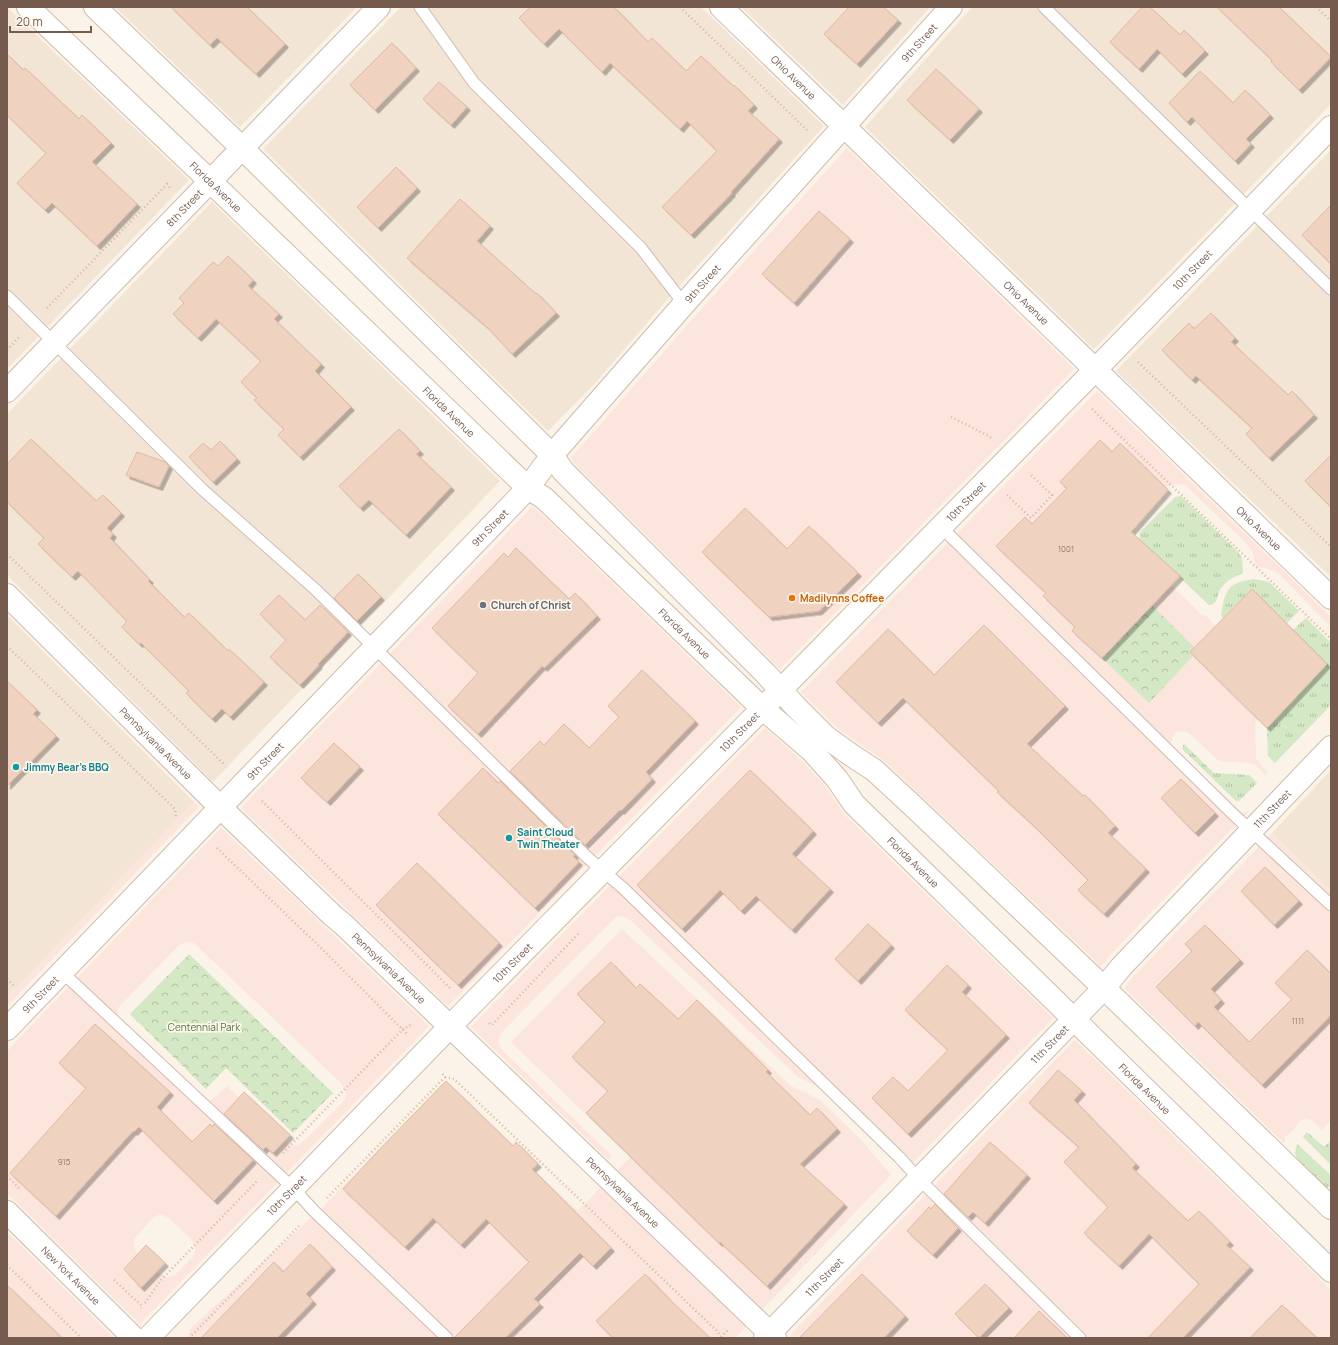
<svg xmlns="http://www.w3.org/2000/svg" width="1338" height="1345" font-family="Manrope,sans-serif">
	<defs>
		<pattern id="grass-tufts" width="24" height="20" patternUnits="userSpaceOnUse"><rect width="24" height="20" fill="#d4e8c6"/><path d="M3 7l-1-3M5 7V3M7 7l1-3M15 17l-1-3M17 17v-4M19 17l1-3" fill="none" stroke="#b1bfa3"/></pattern>
		<pattern id="forest-crowns" width="20" height="18" patternUnits="userSpaceOnUse"><rect width="20" height="18" fill="#d4e8c6"/><path d="M2 6a3 3 0 1 1 6 0M12 15a3 3 0 1 1 6 0" fill="none" stroke="#b1bfa3"/></pattern>
		<filter id="shadow"><feDropShadow dx="3.5" dy="3.5" stdDeviation="0" flood-color="#0004"/></filter>
	</defs>
	<rect width="100%" height="100%" fill="#fbf3e7"/>
	<!-- residential -->
	<path fill="#f3e5d6" d="M 7,7 L 189,180 L 7,369 Z
		M 115,7 L 357,7 L 240,127 Z
		M 401,7 L 701,7 L 824,126 L 672,294 L 596,382 L 548,431 L 263,149 Z
		M 741,7 L 930,7 L 843,105 Z
		M 972,7 L 1331,7 L 1331,104 L 1094,349 L 865,127 Z
		M 1331,150 L 1331,577 L 1116,371 Z
		M 212,202 L 500,481 L 213,782 L 7,575 L 7,414 Z
		M 7,615 L 194,802 L 7,997 Z
		M 1331,770 L 1331,891 L 1272,833 Z"/>
	<!-- commercial -->
	<path fill="#fbe5dc" fill-rule="evenodd" d="M 847,148 L 1074,369 L 780,669 L 574,463 L 571,458 L 696,315 Z
		M 1097,391 L 1331,617 L 1331,627 L 1278,573 L 1271,570 L 1256,566 L 1253,553 L 1247,544 L 1185,485 L 1177,484 L 1168,486 L 1132,521 L 1127,532 L 1130,546 L 1201,614 L 1209,618 L 1215,627 L 1310,663 L 1255,723 L 1256,758 L 1260,764 L 1268,773 L 1265,775 L 1257,766 L 1251,763 L 1219,761 L 1189,733 L 1184,731 L 1176,732 L 1172,739 L 1169,748 L 1238,814 L 1249,811 L 1110,955 L 1101,966 L 883,760 L 835,726 L 801,692 Z
		M 532,507 L 536,509 L 741,707 L 448,1006 L 241,808 Z
		M 765,728 L 802,761 L 826,787 L 844,814 L 1053,1018 L 903,1173 L 900,1168 L 871,1133 L 828,1092 L 797,1076 L 630,920 L 623,916 L 615,917 L 613,920 L 501,1033 L 498,1040 L 500,1047 L 503,1051 L 612,1156 L 609,1160 L 471,1027 Z
		M 194,802 L 199,807 L 7,1006 L 7,997 Z
		M 221,828 L 429,1026 L 140,1324 L 7,1193 L 7,1051 ZM 186,942 L 194,943 L 340,1082 L 346,1092 L 345,1100 L 303,1142 L 296,1146 L 288,1144 L 227,1086 L 212,1100 L 204,1101 L 122,1023 L 118,1016 L 118,1008 L 179,945 ZM 158,1215 L 163,1215 L 170,1219 L 191,1239 L 195,1246 L 195,1250 L 193,1257 L 174,1276 L 166,1277 L 159,1273 L 138,1254 L 134,1247 L 134,1239 L 152,1219 Z
		M 1272,833 L 1331,891 L 1331,1120 L 1322,1130 L 1312,1120 L 1304,1119 L 1301,1120 L 1291,1132 L 1286,1136 L 1284,1143 L 1124,988 L 1134,976 Z
		M 622,929 L 791,1086 L 820,1100 L 862,1141 L 891,1175 L 735,1338 L 187,1338 L 192,1327 L 324,1206 L 442,1084 L 578,1211 L 630,1157 L 511,1042 Z
		M 1075,1040 L 1331,1290 L 1331,1338 L 795,1338 L 791,1334 Z
		M 7,1232 L 114,1338 L 7,1338 Z"/>
	<!-- grass -->
	<path fill="url(#grass-tufts)" d="M 1181,496 L 1238,552 L 1242,558 L 1243,573 C 1235,576 1227,580 1221,588 C 1216,595 1219,604 1209,605 L 1141,541 L 1139,535 L 1141,531 L 1175,497 Z
		M 1254,579 L 1269,582 L 1299,611 L 1287,623 L 1252,589 L 1223,618 L 1221,616 C 1225,590 1227,583 1254,579 Z
		M 1306,618 L 1331,643 L 1331,705 L 1275,763 L 1268,756 L 1267,728 L 1327,664 L 1293,630 Z
		M 1184,744 L 1214,773 L 1249,775 L 1257,783 L 1239,801 L 1236,801 L 1182,749 Z
		M 1307,1132 L 1324,1147 L 1331,1140 L 1331,1165 L 1303,1137 Z
		M 1297,1144 L 1331,1175 L 1331,1186 L 1325,1189 L 1298,1162 L 1295,1153 Z"/>
	<!-- forest -->
	<path fill="url(#forest-crowns)" d="M 1152,605 L 1195,648 L 1190,652 L 1193,656 L 1149,703 L 1102,658 Z
		M 189,954 L 333,1093 L 293,1133 L 226,1068 L 206,1089 L 130,1014 Z"/>
	<!-- building -->
	<path fill="#efd3c0" stroke="#e1baa1" filter="url(#shadow)" d="M 171,7 L 247,7 L 285,44 L 256,74 L 217,38 L 210,45 Z
		M 530,7 L 614,7 L 648,42 L 652,38 L 686,71 L 701,56 L 733,86 L 734,85 L 754,105 L 748,111 L 779,139 L 731,192 L 732,193 L 691,235 L 662,207 L 717,151 L 687,121 L 680,129 L 610,63 L 602,72 L 559,29 L 544,44 L 519,18 Z
		M 849,7 L 883,7 L 898,20 L 857,64 L 824,34 Z
		M 1142,7 L 1150,7 L 1180,35 L 1184,30 L 1205,51 L 1182,74 L 1157,49 L 1139,69 L 1110,42 Z
		M 1217,7 L 1279,7 L 1331,57 L 1299,90 L 1271,62 L 1272,60 Z
		M 392,43 L 416,68 L 375,110 L 350,85 Z
		M 7,54 L 23,70 L 25,68 L 79,119 L 82,115 L 111,143 L 92,162 L 137,204 L 97,246 L 52,203 L 45,210 L 17,183 L 46,153 L 7,115 Z
		M 936,69 L 979,109 L 950,140 L 907,100 Z
		M 1200,71 L 1233,103 L 1245,90 L 1270,115 L 1246,139 L 1251,144 L 1235,161 L 1192,117 L 1187,122 L 1169,103 Z
		M 439,82 L 467,107 L 451,125 L 423,99 Z
		M 396,167 L 417,188 L 378,228 L 357,207 Z
		M 460,199 L 490,226 L 477,241 L 536,294 L 537,293 L 556,313 L 512,354 L 488,328 L 407,258 Z
		M 1331,205 L 1331,264 L 1302,235 Z
		M 819,211 L 850,239 L 794,303 L 762,274 Z
		M 228,256 L 253,280 L 248,286 L 279,314 L 274,319 L 321,364 L 315,371 L 351,407 L 300,457 L 278,435 L 284,429 L 254,400 L 257,398 L 241,382 L 261,361 L 216,319 L 198,338 L 173,314 L 184,303 L 179,298 L 213,262 L 218,266 Z
		M 1211,313 L 1235,338 L 1231,342 L 1288,395 L 1292,391 L 1314,415 L 1269,458 L 1246,434 L 1252,428 L 1196,376 L 1192,380 L 1162,350 L 1189,323 L 1194,329 Z
		M 399,429 L 420,451 L 416,454 L 451,487 L 406,535 L 369,500 L 360,508 L 339,486 Z
		M 31,439 L 96,501 L 103,495 L 121,513 L 107,528 L 113,534 L 110,538 L 150,580 L 148,581 L 184,617 L 189,613 L 228,651 L 229,649 L 264,682 L 230,717 L 222,709 L 212,719 L 186,693 L 189,691 L 141,643 L 139,644 L 122,627 L 127,621 L 78,571 L 72,577 L 38,544 L 44,538 L 7,502 L 7,464 Z
		M 1100,440 L 1112,452 L 1120,443 L 1168,490 L 1131,532 L 1180,576 L 1102,658 L 1072,631 L 1075,627 L 1043,596 L 1046,593 L 996,546 L 1025,517 L 1032,524 L 1067,488 L 1060,482 Z
		M 220,441 L 237,459 L 213,482 L 189,457 L 203,443 L 211,450 Z
		M 137,452 L 165,462 L 169,466 L 159,487 L 126,475 Z
		M 1331,455 L 1331,507 L 1305,481 Z
		M 745,508 L 787,549 L 809,526 L 858,573 L 819,611 L 769,617 L 702,552 Z
		M 516,548 L 569,599 L 575,593 L 597,616 L 544,668 L 542,666 L 478,734 L 448,706 L 478,673 L 432,628 L 504,553 L 508,557 Z
		M 358,574 L 381,597 L 357,621 L 334,598 Z
		M 1252,589 L 1327,664 L 1267,728 L 1190,652 Z
		M 279,595 L 305,620 L 320,605 L 348,632 L 318,664 L 319,665 L 300,685 L 270,657 L 286,640 L 260,614 Z
		M 984,625 L 1065,706 L 1027,744 L 1083,796 L 1085,795 L 1115,826 L 1108,833 L 1146,869 L 1104,914 L 1078,890 L 1088,880 L 1033,825 L 997,792 L 999,791 L 903,698 L 878,723 L 836,682 L 888,629 L 934,675 Z
		M 642,670 L 695,721 L 646,772 L 652,779 L 621,811 L 620,810 L 585,845 L 510,771 L 540,741 L 544,745 L 564,724 L 589,748 L 619,717 L 608,706 Z
		M 7,681 L 37,710 L 33,714 L 56,736 L 7,786 Z
		M 334,743 L 360,767 L 327,802 L 301,778 Z
		M 483,768 L 498,783 L 500,781 L 575,855 L 573,856 L 579,862 L 535,908 L 438,814 Z
		M 750,770 L 813,831 L 792,854 L 830,889 L 792,930 L 756,896 L 741,911 L 720,890 L 682,929 L 637,885 Z
		M 1181,779 L 1215,813 L 1195,833 L 1161,798 Z
		M 417,863 L 499,943 L 458,985 L 376,905 Z
		M 1265,867 L 1299,901 L 1274,925 L 1241,891 Z
		M 868,924 L 891,945 L 858,981 L 835,959 Z
		M 1205,925 L 1240,960 L 1211,989 L 1221,1000 L 1214,1007 L 1249,1042 L 1292,999 L 1275,983 L 1307,950 L 1331,974 L 1331,1015 L 1262,1085 L 1198,1022 L 1195,1026 L 1156,987 L 1192,951 L 1185,944 Z
		M 611,962 L 636,988 L 640,984 L 678,1019 L 697,1000 L 768,1070 L 766,1072 L 810,1115 L 817,1108 L 837,1129 L 800,1164 L 844,1204 L 767,1286 L 720,1242 L 719,1243 L 586,1113 L 608,1091 L 572,1057 L 605,1022 L 577,994 Z
		M 947,965 L 968,985 L 962,992 L 1006,1035 L 908,1134 L 872,1098 L 893,1077 L 908,1091 L 948,1050 L 905,1010 Z
		M 95,1024 L 170,1092 L 157,1107 L 192,1142 L 210,1124 L 212,1127 L 214,1124 L 253,1160 L 214,1201 L 139,1127 L 134,1132 L 133,1131 L 56,1216 L 10,1173 L 86,1088 L 59,1063 Z
		M 1058,1070 L 1082,1091 L 1074,1100 L 1136,1164 L 1132,1168 L 1188,1221 L 1199,1211 L 1230,1242 L 1226,1245 L 1250,1267 L 1183,1338 L 1148,1338 L 1199,1284 L 1149,1234 L 1119,1266 L 1084,1233 L 1108,1207 L 1064,1162 L 1079,1147 L 1029,1103 Z
		M 446,1081 L 513,1146 L 516,1142 L 538,1164 L 532,1169 L 611,1248 L 593,1266 L 580,1253 L 534,1299 L 540,1304 L 505,1338 L 454,1338 L 529,1262 L 486,1219 L 461,1245 L 433,1218 L 405,1247 L 343,1189 L 377,1152 Z
		M 244,1092 L 290,1135 L 273,1153 L 266,1147 L 263,1150 L 224,1114 Z
		M 990,1142 L 1027,1175 L 985,1223 L 973,1212 L 968,1217 L 944,1194 Z
		M 935,1204 L 958,1228 L 933,1255 L 907,1231 L 929,1207 L 931,1209 Z
		M 310,1244 L 332,1267 L 306,1294 L 313,1301 L 277,1338 L 201,1338 L 274,1262 L 283,1272 Z
		M 146,1245 L 165,1263 L 141,1288 L 124,1269 Z
		M 645,1274 L 673,1303 L 710,1338 L 613,1338 L 596,1321 Z
		M 862,1274 L 905,1316 L 884,1338 L 799,1338 Z
		M 985,1284 L 1009,1308 L 979,1338 L 955,1314 Z
		M 7,1285 L 62,1338 L 7,1338 Z
		M 1282,1305 L 1317,1338 L 1250,1338 Z
		M 1039,1311 L 1067,1338 L 1014,1338 Z"/>
	<g fill="none" stroke-linecap="round" stroke-linejoin="round">
		<defs>
			<path id="lane" d="M 420,7 L 474,83 L 641,248 L 684,304
				M 1044,7 L 1331,289
				M 7,296 L 203,490 L 316,590 L 588,858 L 623,888 L 899,1157 L 919,1179 L 1080,1338
				M 941,527 L 1232,813 L 1331,905
				M 62,972 L 293,1188 L 314,1211 L 447,1338"/>
			<g id="street">
				<path id="s1" d="M 721,7 L 1331,598"/>
				<path id="s2" d="M 7,391 L 379,7"/>
				<path id="s3" d="M 7,595 L 220,807 L 332,915 L 344,925 L 775,1338"/>
				<path id="s4" d="M 7,1029 L 528,488 L 552,455 L 684,304 L 951,7"/>
				<path id="s5" d="M 7,1212 L 134,1338"/>
				<path id="s6" d="M 765,1338 L 1104,988 L 1122,966 L 1331,747"/>
			</g>
			<g id="secondary">
				<path id="s7" d="M 28,7 L 210,181 L 528,488 L 544,498 L 762,708 L 812,751 L 837,779 L 854,804 L 1331,1271"/>
				<path d="M 95,7 L 242,148 L 552,455 L 563,471 L 766,674 L 796,707 L 826,737 L 851,755 L 874,770 L 913,806 L 1104,988 L 1331,1208"/>
				<path id="s8" d="M 148,1338 L 469,1007 L 1095,370 L 1331,127"/>
			</g>
		</defs>
		<!-- lane casing -->
		<use href="#lane" stroke="#cdbbae" stroke-width="13"/>
		<!-- street casing -->
		<use href="#street" stroke="#cdbbae" stroke-width="24"/>
		<!-- secondary casing -->
		<use href="#secondary" stroke="#cfbcab" stroke-width="24"/>
		<!-- path -->
		<path stroke="#d4b6a3" stroke-width="2.5" stroke-dasharray="1 3" stroke-linecap="butt" d="M 680,7 L 808,131
			M 1316,7 L 1331,21
			M 47,308 L 167,184 L 170,188
			M 7,350 L 20,336
			M 1138,362 L 1331,547
			M 1092,409 L 1331,639
			M 951,417 L 989,436 L 993,440
			M 1007,495 L 1031,518 L 1052,495 L 1029,473
			M 7,554 L 225,765
			M 7,646 L 175,809 L 176,816
			M 262,801 L 451,989
			M 217,848 L 321,948 L 408,1035
			M 7,979 L 14,986
			M 489,1023 L 492,1025 L 580,932
			M 445,1077 L 454,1079 L 718,1332 L 721,1338
			M 283,1153 L 403,1029 L 412,1024
			M 7,1176 L 21,1190
			M 327,1198 L 445,1077 L 441,1072
			M 7,1265 L 81,1338
			M 114,1280 L 142,1306 L 141,1308
			M 145,1303 L 161,1280 L 258,1180
			M 721,1337 L 729,1329
			M 189,1338 L 301,1224"/>
		<!-- lane -->
		<use href="#lane" stroke="#fff" stroke-width="11"/>
		<!-- street -->
		<use href="#street" stroke="#fff" stroke-width="22"/>
		<!-- secondary -->
		<use href="#secondary" stroke="#fff" stroke-width="22"/>
	</g>
	<!-- markers -->
	<circle fill="#e8710a" stroke="#fef7ed" stroke-width="1.5" cx="792" cy="598" r="4"/>
	<circle fill="#6b7280" stroke="#fef7ed" stroke-width="1.5" cx="483" cy="605" r="4"/>
	<g fill="#0f9aa8" stroke="#fef7ed" stroke-width="1.5">
		<circle cx="16" cy="767" r="4"/>
		<circle cx="509" cy="838" r="4"/>
	</g>
	<g text-anchor="middle" dominant-baseline="central" stroke-width="3.5" stroke-linejoin="round" paint-order="stroke">
		<!-- number labels -->
		<g font-size="8" fill="#93796a">
			<text x="1066" y="548">1001</text>
			<text x="1298" y="1020">1111</text>
			<text x="64" y="1161">915</text>
		</g>
		<!-- street labels -->
		<g font-size="10" fill="#745b4d" stroke="#fef7ed">
			<text stroke="none"><textPath href="#s4" startOffset="1344">9th Street</textPath></text>
			<text stroke="none"><textPath href="#s1" startOffset="101">Ohio Avenue</textPath></text>
			<text stroke="none"><textPath href="#s7" startOffset="260">Florida Avenue</textPath></text>
			<text stroke="none"><textPath href="#s2" startOffset="255">8th Street</textPath></text>
			<text stroke="none"><textPath href="#s8" startOffset="1494">10th Street</textPath></text>
			<text stroke="none"><textPath href="#s4" startOffset="1020">9th Street</textPath></text>
			<text stroke="none"><textPath href="#s1" startOffset="425">Ohio Avenue</textPath></text>
			<text stroke="none"><textPath href="#s7" startOffset="584">Florida Avenue</textPath></text>
			<text stroke="none"><textPath href="#s8" startOffset="1170">10th Street</textPath></text>
			<text stroke="none"><textPath href="#s4" startOffset="696">9th Street</textPath></text>
			<text stroke="none"><textPath href="#s1" startOffset="749">Ohio Avenue</textPath></text>
			<text stroke="none"><textPath href="#s7" startOffset="908">Florida Avenue</textPath></text>
			<text stroke="none"><textPath href="#s8" startOffset="847">10th Street</textPath></text>
			<text stroke="none"><textPath href="#s3" startOffset="210">Pennsylvania Avenue</textPath></text>
			<text stroke="none"><textPath href="#s4" startOffset="372">9th Street</textPath></text>
			<text stroke="none"><textPath href="#s6" startOffset="733">11th Street</textPath></text>
			<text stroke="none"><textPath href="#s7" startOffset="1232">Florida Avenue</textPath></text>
			<text stroke="none"><textPath href="#s8" startOffset="523">10th Street</textPath></text>
			<text stroke="none"><textPath href="#s3" startOffset="534">Pennsylvania Avenue</textPath></text>
			<text stroke="none"><textPath href="#s4" startOffset="48">9th Street</textPath></text>
			<text stroke="none"><textPath href="#s6" startOffset="409">11th Street</textPath></text>
			<text stroke="none"><textPath href="#s7" startOffset="1556">Florida Avenue</textPath></text>
			<text stroke="none"><textPath href="#s3" startOffset="858">Pennsylvania Avenue</textPath></text>
			<text stroke="none"><textPath href="#s8" startOffset="199">10th Street</textPath></text>
			<text stroke="none"><textPath href="#s5" startOffset="90">New York Avenue</textPath></text>
			<text stroke="none"><textPath href="#s6" startOffset="85">11th Street</textPath></text>
		</g>
		<!-- food labels -->
		<g font-size="10" font-weight="bold" fill="#c56008" stroke="#fef7ed" text-anchor="start">
			<text x="800" y="598">Madilynns Coffee</text>
		</g>
		<!-- worship labels -->
		<g font-size="10" font-weight="bold" fill="#5b616d" stroke="#fef7ed" text-anchor="start">
			<text x="491" y="605">Church of Christ</text>
		</g>
		<!-- culture labels -->
		<g font-size="10" font-weight="bold" fill="#0d838f" stroke="#fef7ed" text-anchor="start">
			<text x="24" y="767">Jimmy Bear's BBQ</text>
			<text x="517" y="832">Saint Cloud<tspan x="517" dy="12">Twin Theater</tspan></text>
		</g>
		<!-- park labels -->
		<g font-size="10" fill="#547845" stroke="#fef7ed">
			<text x="204" y="1027">Centennial Park</text>
		</g>
	</g>
	<!-- border -->
	<rect width="1338" height="1345" fill="none" stroke="#745b4d" stroke-width="16"/>
	<!-- scale -->
	<path d="M10 26v6h81v-6" fill="none" stroke="#745b4d" stroke-width="2"/>
	<text x="16" y="26" font-size="12" fill="#745b4d" stroke="#fef7ed" stroke-width="3" paint-order="stroke">20 m</text>
</svg>
